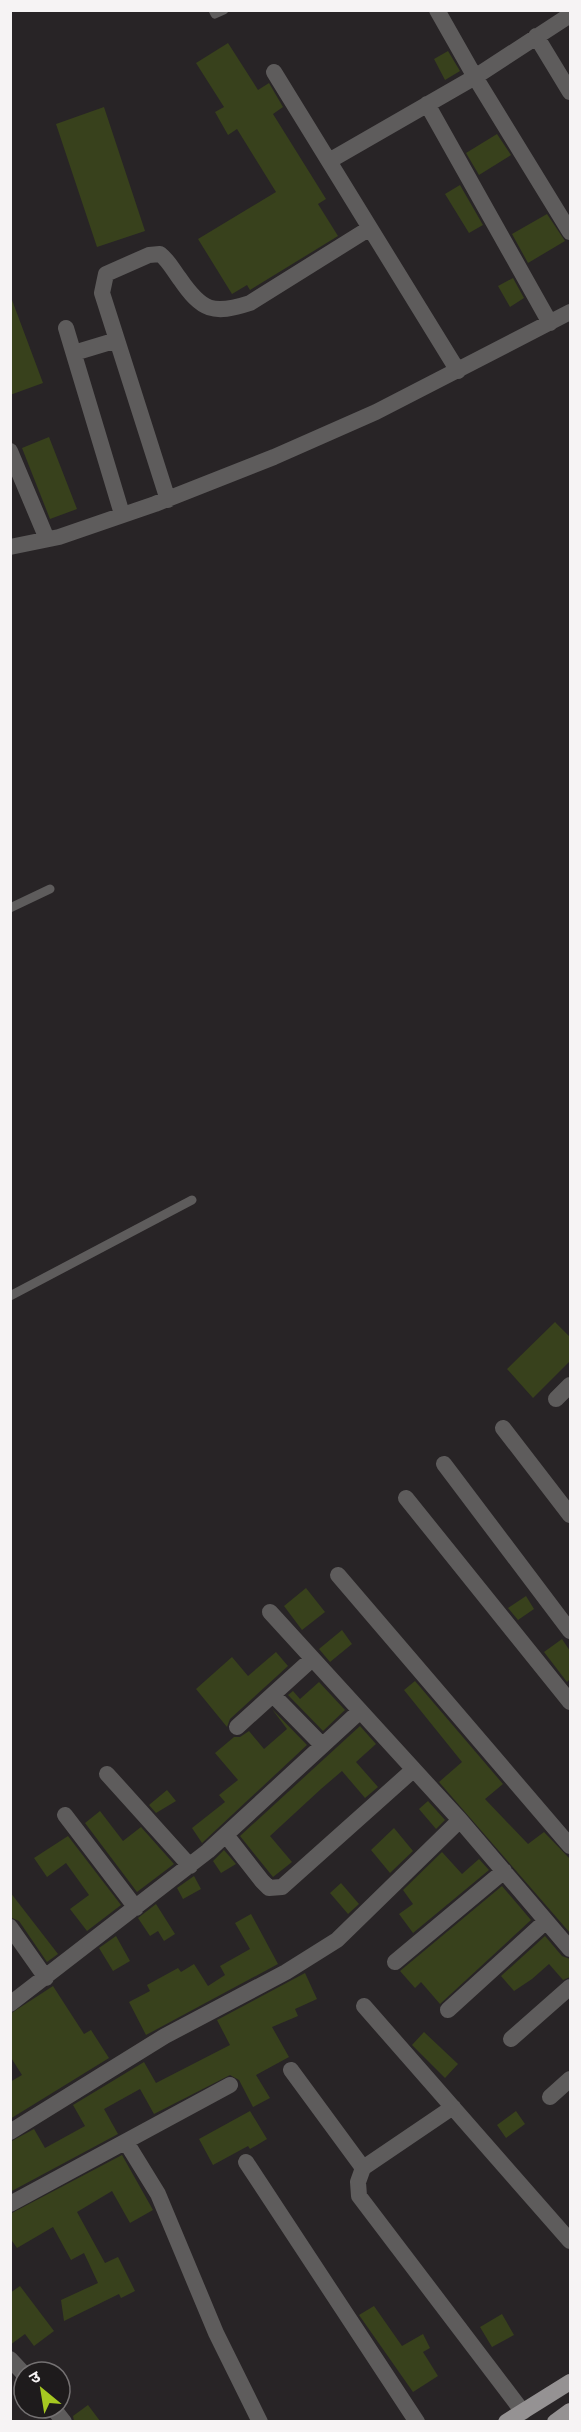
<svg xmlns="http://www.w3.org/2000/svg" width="581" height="2432" font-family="'Fira Sans','Noto Sans Devanagari',sans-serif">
	<rect width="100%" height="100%" fill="#282426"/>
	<!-- building -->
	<path fill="#38411c" d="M 228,43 L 258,90 L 269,83 L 283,107 L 273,114 L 326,199 L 318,204 L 338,236 L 250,290 L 247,285 L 232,294 L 198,239 L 276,192 L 237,129 L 228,135 L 215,112 L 224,107 L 196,63 Z
		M 448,51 L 460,71 L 445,80 L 434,59 Z
		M 104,107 L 145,231 L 97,247 L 56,124 Z
		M 497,134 L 511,155 L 479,175 L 466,153 Z
		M 460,185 L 483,225 L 469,233 L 445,194 Z
		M 547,214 L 565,241 L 528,263 L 512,234 Z
		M 513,278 L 524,298 L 510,307 L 498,286 Z
		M 12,300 L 43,383 L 10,395 L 10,301 Z
		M 49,437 L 77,509 L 50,519 L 22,448 Z
		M 555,1322 L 570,1337 L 570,1361 L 533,1398 L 507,1369 Z
		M 306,1588 L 325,1612 L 302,1630 L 284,1606 Z
		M 526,1596 L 534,1609 L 518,1620 L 508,1608 Z
		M 342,1630 L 352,1644 L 330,1662 L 319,1649 Z
		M 562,1639 L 570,1651 L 570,1679 L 567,1682 L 544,1652 Z
		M 276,1652 L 288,1666 L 230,1719 L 227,1727 L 196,1689 L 232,1657 L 248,1676 Z
		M 415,1681 L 503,1784 L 485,1799 L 528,1844 L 544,1832 L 570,1859 L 570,1933 L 439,1782 L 462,1762 L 404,1690 Z
		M 319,1682 L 345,1710 L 323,1731 L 288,1695 L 293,1691 L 300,1699 Z
		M 272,1709 L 307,1745 L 202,1843 L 192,1828 L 225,1802 L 219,1795 L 238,1780 L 215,1753 L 234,1737 L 240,1737 L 249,1731 L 264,1749 L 287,1729 Z
		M 360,1726 L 376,1744 L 356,1762 L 378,1787 L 365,1798 L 342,1771 L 321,1789 L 270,1836 L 292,1862 L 273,1877 L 240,1836 Z
		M 167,1790 L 176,1801 L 156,1813 L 149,1805 Z
		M 428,1801 L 445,1820 L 436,1829 L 419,1809 Z
		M 100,1811 L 123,1841 L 141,1827 L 174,1864 L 137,1892 L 85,1823 Z
		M 394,1828 L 413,1851 L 390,1873 L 371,1850 Z
		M 68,1836 L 121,1905 L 87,1931 L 70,1909 L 89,1895 L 66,1863 L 47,1877 L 34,1858 Z
		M 224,1850 L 236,1864 L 221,1873 L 213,1861 Z
		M 442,1852 L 462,1874 L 479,1859 L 489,1870 L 413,1933 L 399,1914 L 413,1904 L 403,1890 Z
		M 194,1876 L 201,1889 L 183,1899 L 177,1888 Z
		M 341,1883 L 359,1904 L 348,1914 L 330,1893 Z
		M 502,1886 L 531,1920 L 440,2004 L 421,1982 L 415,1988 L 400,1971 Z
		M 10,1892 L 58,1954 L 47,1962 L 19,1921 L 10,1917 Z
		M 156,1904 L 175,1934 L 164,1941 L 158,1931 L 150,1936 L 138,1918 Z
		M 251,1914 L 278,1964 L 146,2035 L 129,2002 L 150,1991 L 147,1985 L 178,1968 L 181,1972 L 194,1964 L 208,1986 L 225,1975 L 220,1966 L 250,1949 L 235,1923 Z
		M 116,1936 L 130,1961 L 113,1971 L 99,1948 Z
		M 545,1936 L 562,1956 L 570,1959 L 570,1977 L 563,1980 L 549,1964 L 532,1979 L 514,1991 L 501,1976 Z
		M 305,1973 L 317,1999 L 295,2009 L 298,2016 L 272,2027 L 289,2057 L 256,2075 L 270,2098 L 253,2107 L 239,2080 L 230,2075 L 154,2114 L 140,2089 L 104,2109 L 118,2134 L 10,2192 L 10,2142 L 34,2129 L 45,2148 L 85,2126 L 73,2105 L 144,2062 L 156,2083 L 230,2045 L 217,2020 Z
		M 53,1986 L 84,2034 L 91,2030 L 109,2058 L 10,2119 L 10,2082 L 22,2075 L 10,2056 L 10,2014 Z
		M 424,2032 L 458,2064 L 445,2078 L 412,2045 Z
		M 250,2111 L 267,2139 L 250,2149 L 248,2146 L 213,2165 L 199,2139 Z
		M 516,2111 L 525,2124 L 506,2138 L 497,2125 Z
		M 122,2155 L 153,2210 L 130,2223 L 112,2191 L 77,2212 L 105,2263 L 118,2257 L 135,2291 L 121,2298 L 119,2294 L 64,2321 L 61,2300 L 98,2283 L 84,2253 L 71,2260 L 53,2227 L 17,2248 L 10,2238 L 10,2214 Z
		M 20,2286 L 54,2331 L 34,2346 L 25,2334 L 10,2345 L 10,2293 Z
		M 374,2306 L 402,2346 L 423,2334 L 430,2348 L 423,2352 L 438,2376 L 413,2392 L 359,2315 Z
		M 502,2314 L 514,2335 L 492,2347 L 480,2327 Z
		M 88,2405 L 100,2421 L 74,2421 L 73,2416 Z"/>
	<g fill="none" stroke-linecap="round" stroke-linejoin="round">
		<!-- service -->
		<path stroke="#5e5c5c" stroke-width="9" d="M 213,10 L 215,14 L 224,10
			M 10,908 L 50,889
			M 10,1296 L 192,1200"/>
		<!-- minor -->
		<path stroke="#5e5c5c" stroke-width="16" d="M 437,10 L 475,77 L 570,232
			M 536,36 L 570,92
			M 274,72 L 458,371
			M 427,104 L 550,323
			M 329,161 L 475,77 L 570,15
			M 66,328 L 122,514
			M 74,353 L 117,340
			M 10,451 L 47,539
			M 168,500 L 102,293 L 106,274 L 149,255 L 160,254 C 169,261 173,270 180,279 C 202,311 213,315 250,303 L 370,228
			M 10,547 L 59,537 L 155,504 L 274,457 L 376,412 L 570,312
			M 556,1399 L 570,1385
			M 503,1428 L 570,1515
			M 444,1464 L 570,1631
			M 406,1498 L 570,1702
			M 338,1575 L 570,1846
			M 270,1612 L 460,1820 L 570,1949
			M 273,1695 L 322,1745
			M 237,1727 L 312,1659
			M 107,1774 L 190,1866
			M 65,1815 L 136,1908
			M 226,1835 L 262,1881 L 269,1888 L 282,1887 L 413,1770
			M 10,1927 L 46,1978
			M 395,1962 L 504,1871
			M 10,2004 L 208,1851 L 360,1711
			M 364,2006 L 570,2241
			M 448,2010 L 546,1921
			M 511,2039 L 570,1987
			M 291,2070 L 363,2168
			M 550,2097 L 570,2079
			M 453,2107 L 363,2168 L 358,2182 L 359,2196 L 523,2412
			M 10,2132 L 165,2036 L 286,1972 L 337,1940 L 460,1820
			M 126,2142 L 158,2194 L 216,2333 L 260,2422
			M 246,2162 L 417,2422
			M 10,2204 L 230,2085
			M 10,2359 L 24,2374
			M 53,2408 L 64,2422"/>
		<!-- primary -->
		<path stroke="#959293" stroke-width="16" d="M 506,2422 L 570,2382
			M 555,2422 L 570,2411"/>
	</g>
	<!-- border -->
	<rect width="581" height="2432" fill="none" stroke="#f6f3f4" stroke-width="24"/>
	<!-- north arrow -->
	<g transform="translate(42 2390) rotate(330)"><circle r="28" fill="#1e1b1c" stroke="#747172" stroke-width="1.5"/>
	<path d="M0-4.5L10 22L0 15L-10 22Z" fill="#a6c821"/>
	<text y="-9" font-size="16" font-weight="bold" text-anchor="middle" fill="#f6f3f4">उ</text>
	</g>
</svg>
